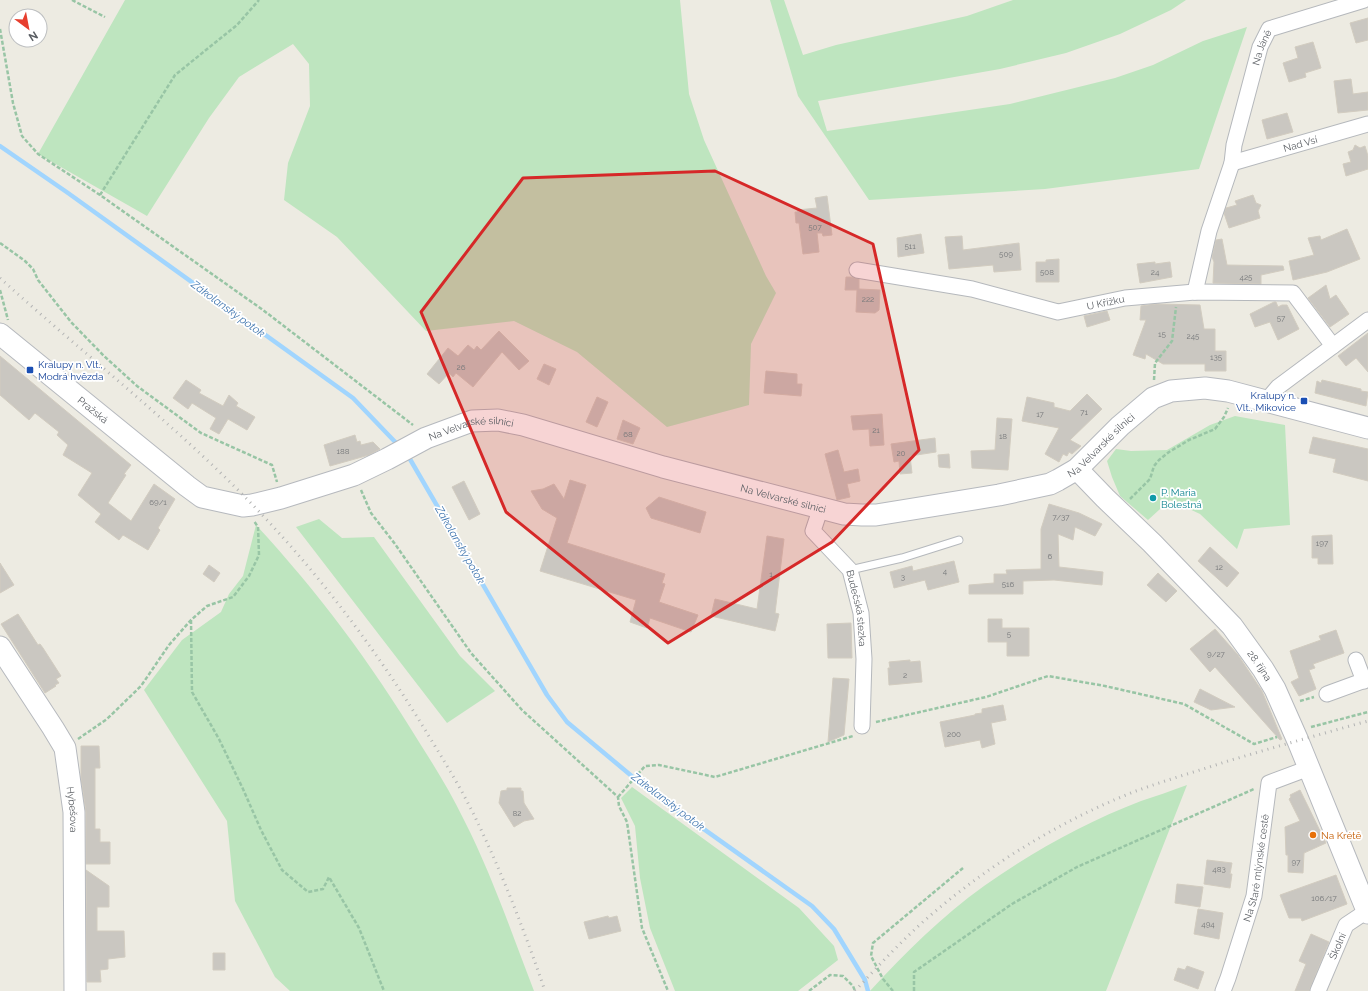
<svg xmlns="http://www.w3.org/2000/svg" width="1368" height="991" font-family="Raleway,sans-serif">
	<rect width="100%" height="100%" fill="#edebe2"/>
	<!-- green -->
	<path fill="#bee5bf" d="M 125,0 L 680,0 L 689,94 L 704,140 L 766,276 L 776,293 L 751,344 L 749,405 L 667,427 L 577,352 L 514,321 L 426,331 L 337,237 L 284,200 L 288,163 L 310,106 L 309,64 L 293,44 L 239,77 L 209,118 L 147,216 L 38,154 Z
		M 770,0 L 784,0 L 803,55 L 836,45 L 967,16 L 1013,0 L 1186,0 L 1171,10 L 1120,34 L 1066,53 L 1000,69 L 818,101 L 827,131 L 1010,104 L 1115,78 L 1153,65 L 1203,41 L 1247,27 L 1199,169 L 1045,189 L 869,200 L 798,96 Z
		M 1235,416 L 1285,425 L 1290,525 L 1244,529 L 1237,549 L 1200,514 L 1170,500 L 1148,520 L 1120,496 L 1112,477 L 1107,461 L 1116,449 L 1131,451 L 1167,450 L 1210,425 Z
		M 319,519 L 342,538 L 374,537 L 460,656 L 495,691 L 447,723 L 296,527 Z
		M 256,525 C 318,592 371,663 419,742 C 435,767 451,793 464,820 C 492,875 512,934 534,991 L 290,991 L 275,977 L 235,901 L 227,821 L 144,690 L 182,640 L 221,612 L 229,594 L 243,576 Z
		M 1187,785 L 1106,991 L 870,991 C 905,953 942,916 984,886 C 1032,852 1086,822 1141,801 C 1156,796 1171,791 1187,785 Z
		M 632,787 L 799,908 L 834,946 L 838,960 L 798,991 L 675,991 L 650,928 L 640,878 L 635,826 L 621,798 Z"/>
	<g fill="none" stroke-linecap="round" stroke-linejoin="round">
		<!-- stream -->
		<path stroke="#a1d5fe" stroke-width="4.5" d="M 0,146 L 68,193 L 353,398 L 399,446
			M 407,454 L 547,695 L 567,722 L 646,788 L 812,906 L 834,929 L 865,980 L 868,991"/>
	</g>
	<!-- building -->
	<path fill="#cac7c1" stroke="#d2ccc0" d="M 1368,18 L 1368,40 L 1356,43 L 1350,23 Z
		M 1313,42 L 1321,68 L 1305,73 L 1306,77 L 1289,82 L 1283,63 L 1298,58 L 1295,47 Z
		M 1351,79 L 1353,94 L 1368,92 L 1368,110 L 1338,113 L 1334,81 Z
		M 1287,113 L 1293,132 L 1267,139 L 1262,120 Z
		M 1355,145 L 1360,148 L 1365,146 L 1368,156 L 1368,169 L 1346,176 L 1343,164 L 1351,162 L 1348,152 L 1353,150 Z
		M 1253,195 L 1256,203 L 1261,205 L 1258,211 L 1260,218 L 1229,228 L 1224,213 L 1226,208 L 1237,205 L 1235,201 Z
		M 827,196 L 832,235 L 823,236 L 822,233 L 817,233 L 819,252 L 803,254 L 799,223 L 796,223 L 795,212 L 798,212 L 797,210 L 817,208 L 815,198 Z
		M 1347,229 L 1360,259 L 1327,272 L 1293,280 L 1289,261 L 1314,255 L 1308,238 L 1320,236 L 1321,240 Z
		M 921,234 L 924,253 L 898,257 L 897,238 Z
		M 962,236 L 963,250 L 1019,243 L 1021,270 L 994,272 L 993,265 L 949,269 L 945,237 Z
		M 1222,239 L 1227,265 L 1283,266 L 1284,270 L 1261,275 L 1261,284 L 1213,283 L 1214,262 L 1212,257 L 1216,240 Z
		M 1059,259 L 1059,282 L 1036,282 L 1036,262 L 1046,262 L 1046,260 Z
		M 1155,262 L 1155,264 L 1170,262 L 1172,277 L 1140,283 L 1137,264 Z
		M 846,277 L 851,277 L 859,279 L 859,289 L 880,290 L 879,310 L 875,313 L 856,312 L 857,290 L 845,290 Z
		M 1326,285 L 1330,299 L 1336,295 L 1349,314 L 1330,327 L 1308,298 Z
		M 1274,302 L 1276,302 L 1278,307 L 1282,305 L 1287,305 L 1299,329 L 1278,340 L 1270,322 L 1255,327 L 1250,314 Z
		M 1156,304 L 1200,305 L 1204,329 L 1215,329 L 1215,351 L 1226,351 L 1226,371 L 1205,371 L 1205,364 L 1163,364 L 1146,354 L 1145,359 L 1133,355 L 1146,320 L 1140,320 L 1141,306 Z
		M 1107,311 L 1110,320 L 1087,327 L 1084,316 Z
		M 499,331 L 529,361 L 519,370 L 502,352 L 473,387 L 456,373 L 453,377 L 449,373 L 439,384 L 427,374 L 448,348 L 458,356 L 468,345 L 474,350 L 477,346 L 481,350 Z
		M 1368,333 L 1368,372 L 1356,358 L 1346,366 L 1338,356 Z
		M 0,356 L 131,465 L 124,474 L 126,475 L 108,503 L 131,521 L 154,484 L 175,499 L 158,528 L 160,530 L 148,550 L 123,535 L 119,540 L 95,522 L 101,514 L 78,495 L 92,473 L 63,455 L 68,445 L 57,435 L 59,432 L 35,413 L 29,420 L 0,395 Z
		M 544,364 L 556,369 L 549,385 L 537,379 Z
		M 766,371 L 797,374 L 797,384 L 802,384 L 801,396 L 764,393 Z
		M 186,380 L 201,390 L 199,393 L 223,406 L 229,395 L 238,403 L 236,406 L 255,417 L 247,430 L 228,419 L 219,434 L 210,429 L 216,418 L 192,403 L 188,409 L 173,398 Z
		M 1322,380 L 1361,389 L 1361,391 L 1368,392 L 1366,406 L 1315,393 L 1317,381 L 1321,383 Z
		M 1087,394 L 1102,409 L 1070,440 L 1081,446 L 1072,454 L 1069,452 L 1067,456 L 1063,454 L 1059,462 L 1045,454 L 1059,428 L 1022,421 L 1027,397 L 1054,403 L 1054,407 L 1070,411 Z
		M 597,397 L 608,402 L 597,427 L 586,422 Z
		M 882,414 L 884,445 L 870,446 L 869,429 L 853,430 L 851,416 Z
		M 997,418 L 1012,419 L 1008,470 L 972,468 L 971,451 L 995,450 Z
		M 623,420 L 640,428 L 633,444 L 617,439 Z
		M 355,435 L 357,442 L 360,441 L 361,445 L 373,442 L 380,449 L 369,455 L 330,466 L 324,445 Z
		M 1313,437 L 1368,449 L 1368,481 L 1333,472 L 1336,459 L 1309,453 Z
		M 935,438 L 936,452 L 910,456 L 912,473 L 900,474 L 899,461 L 894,462 L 891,444 Z
		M 838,450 L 844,472 L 858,469 L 860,481 L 847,484 L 850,497 L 837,500 L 825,454 Z
		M 949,454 L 950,468 L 939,467 L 938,455 Z
		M 570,480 L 586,485 L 567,543 L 665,574 L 662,583 L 665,584 L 659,602 L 698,615 L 691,632 L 650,618 L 647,628 L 630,622 L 636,600 L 540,571 L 557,518 L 542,509 L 531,491 L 543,489 L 554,484 L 564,499 Z
		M 464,481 L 480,514 L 469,520 L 452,487 Z
		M 659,497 L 706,512 L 700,533 L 651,518 L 646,508 Z
		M 1049,504 L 1079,513 L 1102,524 L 1095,536 L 1075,527 L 1073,540 L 1058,534 L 1059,567 L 1103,572 L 1102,585 L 1054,580 L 1023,581 L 1023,594 L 969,594 L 969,585 L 994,583 L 994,574 L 1007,574 L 1006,570 L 1041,569 L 1041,529 Z
		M 1332,535 L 1333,564 L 1318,564 L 1318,558 L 1312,558 L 1312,536 Z
		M 767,536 L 784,539 L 775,613 L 779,614 L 775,631 L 711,616 L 715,599 L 757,609 Z
		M 1210,547 L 1239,573 L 1227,587 L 1198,561 Z
		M 954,561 L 959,582 L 928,590 L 925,580 L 894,588 L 890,572 L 912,566 L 913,571 Z
		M 0,563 L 14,585 L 0,593 Z
		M 209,565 L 220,573 L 214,582 L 203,574 Z
		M 1158,573 L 1177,591 L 1166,602 L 1147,585 Z
		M 18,614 L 38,645 L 40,644 L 43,648 L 61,676 L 56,679 L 59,683 L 55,685 L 56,686 L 45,693 L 1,624 Z
		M 988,619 L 1002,619 L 1002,628 L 1029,628 L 1029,656 L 1007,656 L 1007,642 L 988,642 Z
		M 851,623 L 852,658 L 828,658 L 827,624 Z
		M 1215,629 L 1238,655 L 1262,691 L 1282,739 L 1280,740 L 1215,667 L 1210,672 L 1190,649 Z
		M 1336,630 L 1344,653 L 1313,664 L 1315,668 L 1309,670 L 1316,689 L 1299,696 L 1291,682 L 1299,678 L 1290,651 L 1321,640 L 1319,636 Z
		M 910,660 L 910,662 L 920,661 L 922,682 L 889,685 L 888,668 L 890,668 L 889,662 Z
		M 833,678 L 849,679 L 844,735 L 828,742 Z
		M 1200,689 L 1235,707 L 1211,710 L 1194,702 Z
		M 1003,705 L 1006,720 L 991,723 L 995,744 L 982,748 L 980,740 L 945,747 L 940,722 L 975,715 L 975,714 L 982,713 L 982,709 Z
		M 81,746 L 99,746 L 100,768 L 95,768 L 95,829 L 100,829 L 100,842 L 110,842 L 110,864 L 86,864 L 86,812 L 81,778 Z
		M 507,788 L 521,788 L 521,791 L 523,791 L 524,803 L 534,819 L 524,821 L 514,827 L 499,803 L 501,791 L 507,790 Z
		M 1300,790 L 1326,843 L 1304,853 L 1303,873 L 1288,872 L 1288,855 L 1286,855 L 1285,827 L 1300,821 L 1289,799 L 1291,797 L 1290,795 Z
		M 1207,860 L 1232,863 L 1230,874 L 1232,874 L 1230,888 L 1204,884 Z
		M 86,870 L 109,886 L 109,907 L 97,907 L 97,931 L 124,931 L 125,957 L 108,959 L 108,969 L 100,970 L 101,982 L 87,982 Z
		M 1336,875 L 1347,904 L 1302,921 L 1301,918 L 1289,918 L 1280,895 Z
		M 1177,884 L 1203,887 L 1200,907 L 1175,903 Z
		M 1198,909 L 1223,913 L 1219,939 L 1194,934 Z
		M 608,916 L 609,918 L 617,916 L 621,931 L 589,939 L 584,922 Z
		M 1311,934 L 1329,942 L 1309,991 L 1295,991 L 1306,964 L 1299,961 Z
		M 213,953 L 225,953 L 225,970 L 213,970 Z
		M 1187,966 L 1204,972 L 1198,989 L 1174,980 L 1178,968 L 1185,970 Z"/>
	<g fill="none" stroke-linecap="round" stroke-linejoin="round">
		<defs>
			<path id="lane" d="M 850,570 L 902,558 L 959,540"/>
			<g id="street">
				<path id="s1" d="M 1232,163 L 1368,124"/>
				<path id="s2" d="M 857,270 L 972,289 L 1058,312 L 1125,298 L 1195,292 L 1293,293 L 1333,346"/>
				<path id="s3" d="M 1195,292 L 1209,231 L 1232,163 L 1234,145 L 1260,47 L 1269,29 L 1364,0"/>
				<path d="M 1267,400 L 1278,387 L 1368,320"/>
				<path id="s4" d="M 821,507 L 813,531 L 850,570 L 861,613 L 864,659 L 862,726"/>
				<path d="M 1356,660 L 1364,681"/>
				<path d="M 1327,694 L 1368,679"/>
				<path id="s5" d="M 1223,991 L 1228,978 L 1254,896 L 1269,783 L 1309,768"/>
				<path id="s6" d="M 1318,991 L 1346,925 L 1367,911"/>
			</g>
			<g id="secondary">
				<path id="s7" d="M 0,334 L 187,486 L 202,497 L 243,506 L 252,505 L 281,498 L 354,475 L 387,459 L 426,438 L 472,421 L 498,420 L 523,425 L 663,467 L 844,514 L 862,515 L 876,515 L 999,495 L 1050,484 L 1058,480 L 1077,469 L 1120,426 L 1153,398 L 1171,391 L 1205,388 L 1228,391 L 1368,428"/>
				<path id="s8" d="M 1077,469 L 1105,498 L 1152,543 L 1232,626 L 1263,669 L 1275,689 L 1298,741 L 1368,913"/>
				<path id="s9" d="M 0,647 L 53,728 L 65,748 L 74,812 L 75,991"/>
			</g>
		</defs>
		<!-- lane casing -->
		<use href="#lane" stroke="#b5b8bc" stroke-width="9"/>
		<!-- street casing -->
		<use href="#street" stroke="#b5b8bc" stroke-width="17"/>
		<!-- secondary casing -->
		<use href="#secondary" stroke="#b6b9be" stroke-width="23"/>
		<!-- path -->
		<path stroke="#98c5a5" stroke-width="2.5" stroke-dasharray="4 2" stroke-linecap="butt" d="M 72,0 L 105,17
			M 0,29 L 13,103 L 22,136 L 38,154 L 100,195 L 263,310 L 413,425
			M 100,195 L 175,75 L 237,25 L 259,0
			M 0,243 L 25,261 L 33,269 L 38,280 L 71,322 L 104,356 L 137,386 L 201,433 L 272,465 L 277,482
			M 0,290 L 8,320
			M 1154,380 L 1155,363 L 1172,341 L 1176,307
			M 361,490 L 371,513 L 395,544 L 471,653 L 522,710 L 618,797 L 619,806 L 627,822 L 642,928 L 668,991
			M 1130,499 L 1150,479 L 1154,466 L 1159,460 L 1169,452 L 1189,440 L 1215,429 L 1224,417 L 1228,408
			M 191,620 L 192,692 L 219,739 L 243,789 L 261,830 L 282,870 L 308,892 L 323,889 L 329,877 L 359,928 L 384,991
			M 1300,701 L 1314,697
			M 876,722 L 986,697 L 1048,676 L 1105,686 L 1184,704 L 1254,744 L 1277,737
			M 1311,727 L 1368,712
			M 78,739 L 107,719 L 141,686 L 169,645 L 191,620 L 207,606 L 233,597 L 249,576 L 259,555 L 258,527 L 254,521
			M 618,797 L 645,766 L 659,765 L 715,777 L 853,736
			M 809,991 L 830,975 L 843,976 L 853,986 L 855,991
			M 893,991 L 883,979 L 871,956 L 873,943 L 963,868
			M 914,991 L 914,972 L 1012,904 L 1077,867 L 1254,789"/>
		<!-- lane -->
		<use href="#lane" stroke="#fff" stroke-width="7"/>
		<!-- street -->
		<use href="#street" stroke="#fff" stroke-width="15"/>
		<!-- secondary -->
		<use href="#secondary" stroke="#fff" stroke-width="21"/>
		<!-- rail -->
		<path stroke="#b3b4b4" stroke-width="3" stroke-dasharray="1 5" stroke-linecap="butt" d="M 0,278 C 77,348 159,412 233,485 C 308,559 373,644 427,733 C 444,761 461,788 475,817 C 502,873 525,932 545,991
			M 855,991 C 880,964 905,937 932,914 C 993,862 1062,820 1136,791 C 1166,780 1198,771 1228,761 C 1275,747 1321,734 1368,721"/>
	</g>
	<!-- marked area -->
	<path fill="#d62828" fill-opacity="0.2" stroke="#d62828" stroke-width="3" stroke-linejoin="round" d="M 715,171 L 873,244 L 919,450 L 832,542 L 668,643 L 506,512 L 421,312 L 523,178 Z"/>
	<!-- markers -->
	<g fill="#1a4fb4" stroke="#fff" stroke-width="1.5">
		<rect x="26" y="366" width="8" height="8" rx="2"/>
		<rect x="1300" y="397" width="8" height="8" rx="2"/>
	</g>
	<circle fill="#0f9aa8" stroke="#fff" stroke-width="1.5" cx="1153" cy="498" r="4"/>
	<circle fill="#e8710a" stroke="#fff" stroke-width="1.5" cx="1313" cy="835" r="4"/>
	<g text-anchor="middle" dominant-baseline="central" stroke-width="3.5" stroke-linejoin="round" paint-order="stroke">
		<!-- number labels -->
		<g font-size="8" fill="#76787a">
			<text x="815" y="227">507</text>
			<text x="910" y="246">511</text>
			<text x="1006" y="254">509</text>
			<text x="1047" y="272">508</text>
			<text x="1155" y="272">24</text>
			<text x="1246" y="277">425</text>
			<text x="868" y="299">222</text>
			<text x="1281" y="318">57</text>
			<text x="1162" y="334">15</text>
			<text x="1193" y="336">245</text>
			<text x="1216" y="357">135</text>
			<text x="461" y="367">26</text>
			<text x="1084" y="412">71</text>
			<text x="1040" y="414">17</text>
			<text x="876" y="430">21</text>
			<text x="628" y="434">68</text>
			<text x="1003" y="436">18</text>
			<text x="343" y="451">188</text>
			<text x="901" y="453">20</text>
			<text x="158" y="502">69/1</text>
			<text x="1061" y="517">7/37</text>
			<text x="1322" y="543">197</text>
			<text x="1050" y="556">6</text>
			<text x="1219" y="567">12</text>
			<text x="945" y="571">4</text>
			<text x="771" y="574">1</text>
			<text x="903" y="577">3</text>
			<text x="1008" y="584">516</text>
			<text x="1009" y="634">5</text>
			<text x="1216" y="654">9/27</text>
			<text x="905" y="675">2</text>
			<text x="954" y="734">200</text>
			<text x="517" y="813">82</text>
			<text x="1296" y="862">97</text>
			<text x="1219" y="869">483</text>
			<text x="1324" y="898">106/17</text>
			<text x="1208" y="924">494</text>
		</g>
		<!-- street labels -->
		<g font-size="10" fill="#5a5e63" stroke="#fff">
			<text stroke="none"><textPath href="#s3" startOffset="254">Na Jáně</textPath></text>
			<text stroke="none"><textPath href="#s1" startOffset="71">Nad Vsí</textPath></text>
			<text stroke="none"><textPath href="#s2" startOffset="254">U Křížku</textPath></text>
			<text stroke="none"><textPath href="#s7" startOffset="120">Pražská</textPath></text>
			<text stroke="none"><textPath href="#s7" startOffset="545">Na Velvarské silnici</textPath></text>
			<text stroke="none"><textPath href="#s7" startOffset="1205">Na Velvarské silnici</textPath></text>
			<text stroke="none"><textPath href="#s7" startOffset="869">Na Velvarské silnici</textPath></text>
			<text stroke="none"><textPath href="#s4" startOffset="118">Budečská stezka</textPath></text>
			<text stroke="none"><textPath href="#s8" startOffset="269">28. října</textPath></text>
			<text stroke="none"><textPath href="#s9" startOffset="182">Hybešova</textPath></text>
			<text stroke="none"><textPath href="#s5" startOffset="128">Na Staré mlýnské cestě</textPath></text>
			<text stroke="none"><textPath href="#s6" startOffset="49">Školní</textPath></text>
		</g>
		<!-- transit labels -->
		<g font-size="10" fill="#164399" stroke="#fff" text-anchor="start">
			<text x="38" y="364">Kralupy n. Vlt.,<tspan x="38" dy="12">Modrá hvězda</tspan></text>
			<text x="1296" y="395" text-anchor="end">Kralupy n.<tspan x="1296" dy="12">Vlt., Mikovice</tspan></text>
		</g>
		<!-- culture labels -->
		<g font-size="10" fill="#0d838f" stroke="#fff" text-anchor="start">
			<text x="1161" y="492">P. Maria<tspan x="1161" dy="12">Bolestná</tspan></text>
		</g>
		<!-- food labels -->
		<g font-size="10" fill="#c56008" stroke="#fff" text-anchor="start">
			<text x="1321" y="835">Na Krétě</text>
		</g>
		<!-- water labels -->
		<g font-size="11" font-style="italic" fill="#3f75af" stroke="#fff">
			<text transform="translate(228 309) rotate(36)">Zákolanský potok</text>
			<text transform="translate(460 545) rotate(60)">Zákolanský potok</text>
			<text transform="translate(668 802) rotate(37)">Zákolanský potok</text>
		</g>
	</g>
	<!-- north arrow -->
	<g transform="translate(28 28) rotate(148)"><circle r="19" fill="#ffffff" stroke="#bdbfc1"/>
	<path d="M0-3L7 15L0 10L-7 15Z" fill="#e73e2e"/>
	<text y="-6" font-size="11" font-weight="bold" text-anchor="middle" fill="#5a5e63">N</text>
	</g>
</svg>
